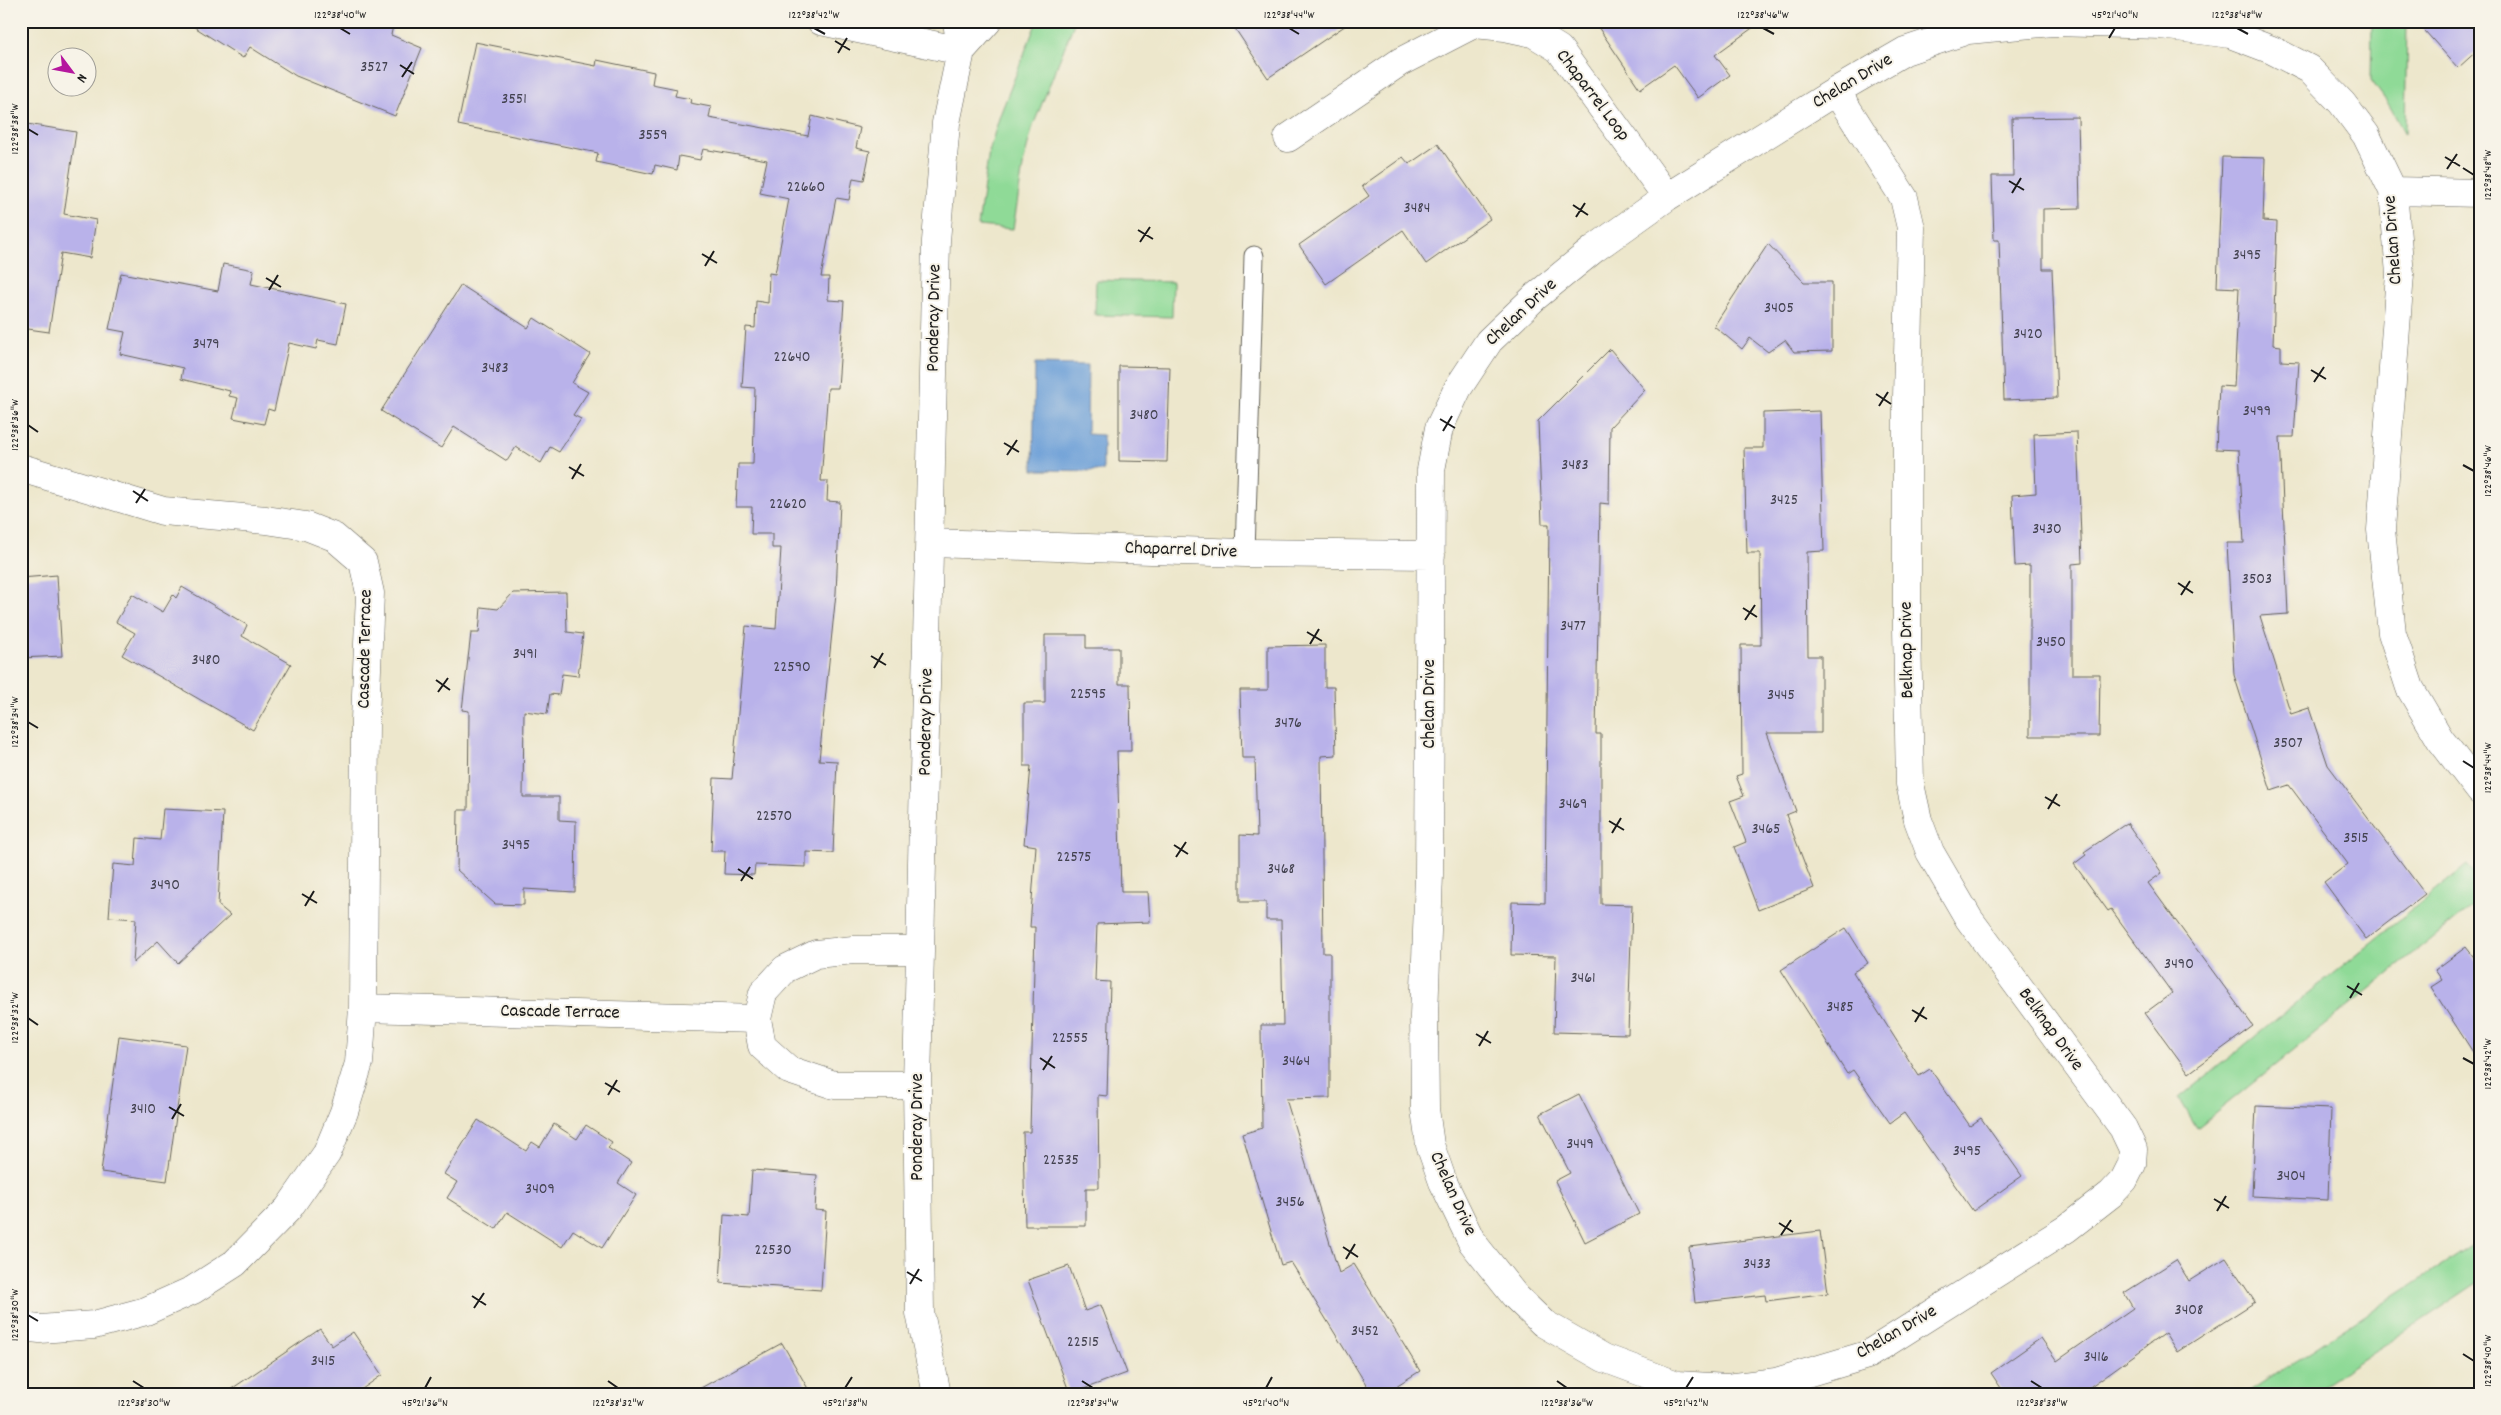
<svg xmlns="http://www.w3.org/2000/svg" width="2501" height="1415" font-family="Dekko,sans-serif">
	<rect width="100%" height="100%" fill="#f7f3e8"/>
	<filter id="ink" filterUnits="userSpaceOnUse"><feTurbulence type="fractalNoise" baseFrequency=".02" numOctaves="2"/><feDisplacementMap in="SourceGraphic" scale="10" xChannelSelector="R" yChannelSelector="G"/><feConvolveMatrix kernelMatrix="1 2 1 2 8 2 1 2 1" color-interpolation-filters="sRGB"/></filter>
	<filter id="wash" filterUnits="userSpaceOnUse"><feTurbulence type="fractalNoise" baseFrequency=".0096" numOctaves="4" result="noise"/><feDisplacementMap in="SourceGraphic" scale="20" xChannelSelector="R" yChannelSelector="G"/><feGaussianBlur stdDeviation="1.12" result="paint"/><feColorMatrix in="noise" values="0 0 0 0 0 0 0 0 0 0 0 0 0 0 0 0 0 1.4 0 .05"/><feComposite in="paint" operator="in"/></filter>
	<g filter="url(#wash)">
		<rect width="100%" height="100%" fill="#ede7cc"/>
		<!-- green -->
		<path fill="#8fda97" stroke="#567b5a" d="M 1037,21 L 1075,21 L 1033,126 L 1024,160 L 1013,229 L 978,226 L 989,151 L 1000,115 Z
			M 2372,21 L 2407,21 L 2405,134 L 2389,105 L 2371,80 Z
			M 1096,280 L 1173,282 L 1172,317 L 1095,315 Z
			M 2467,865 L 2480,882 L 2480,900 L 2197,1128 L 2179,1098 Z
			M 2480,1240 L 2480,1281 L 2311,1394 L 2245,1394 Z"/>
		<!-- water -->
		<path fill="#6b9ed7" stroke="#445d7a" d="M 1035,364 L 1088,365 L 1087,434 L 1103,435 L 1103,471 L 1033,470 Z"/>
		<g id="blocks">
			<!-- building -->
			<path fill="#b9b2ea" d="M 185,21 L 394,21 L 391,35 L 422,48 L 395,116 L 296,76 L 250,47 L 243,58 Z
				M 1230,21 L 1352,21 L 1268,78 Z
				M 1594,21 L 1762,21 L 1715,55 L 1730,75 L 1698,98 L 1674,65 L 1640,89 Z
				M 2416,21 L 2480,21 L 2480,48 L 2458,68 Z
				M 475,42 L 596,66 L 597,60 L 654,72 L 652,84 L 677,89 L 675,96 L 691,99 L 690,103 L 711,107 L 709,118 L 808,136 L 812,116 L 860,128 L 856,148 L 870,151 L 864,180 L 853,178 L 849,200 L 836,198 L 821,277 L 829,277 L 828,300 L 844,301 L 838,388 L 828,388 L 821,481 L 828,481 L 827,501 L 840,502 L 836,593 L 819,760 L 837,761 L 833,853 L 806,852 L 806,867 L 755,865 L 754,875 L 724,874 L 725,851 L 711,851 L 714,778 L 732,779 L 746,626 L 776,629 L 781,548 L 772,548 L 772,534 L 751,534 L 752,507 L 736,507 L 738,464 L 753,464 L 755,388 L 742,387 L 746,327 L 755,328 L 756,301 L 768,303 L 769,273 L 775,274 L 789,199 L 760,193 L 767,160 L 703,149 L 700,160 L 679,156 L 677,170 L 655,165 L 653,174 L 596,162 L 598,153 L 458,125 Z
				M 2078,117 L 2080,208 L 2043,209 L 2043,269 L 2052,269 L 2057,398 L 2004,400 L 1999,240 L 1994,240 L 1992,176 L 2013,176 L 2012,118 Z
				M 21,123 L 76,132 L 64,214 L 96,220 L 90,258 L 61,253 L 49,332 L 21,328 Z
				M 1438,144 L 1490,219 L 1426,264 L 1403,230 L 1326,284 L 1299,245 L 1369,196 L 1362,186 L 1403,157 L 1409,164 Z
				M 2222,157 L 2265,158 L 2263,221 L 2277,222 L 2273,345 L 2281,346 L 2281,361 L 2299,362 L 2294,437 L 2280,437 L 2288,614 L 2260,616 L 2291,714 L 2309,708 L 2328,765 L 2425,894 L 2366,939 L 2324,882 L 2348,864 L 2289,785 L 2271,791 L 2234,675 L 2227,543 L 2244,543 L 2239,450 L 2216,449 L 2219,386 L 2234,387 L 2239,288 L 2217,287 Z
				M 1768,244 L 1804,282 L 1832,282 L 1832,351 L 1794,352 L 1785,340 L 1768,352 L 1750,338 L 1742,349 L 1714,326 Z
				M 223,264 L 254,270 L 251,284 L 346,304 L 338,344 L 318,340 L 316,349 L 289,343 L 274,411 L 268,409 L 264,424 L 233,418 L 238,398 L 229,396 L 230,391 L 181,379 L 183,368 L 120,354 L 125,332 L 109,329 L 121,273 L 218,291 Z
				M 461,285 L 528,328 L 534,318 L 590,354 L 572,383 L 588,392 L 573,415 L 581,419 L 559,452 L 550,447 L 541,463 L 516,447 L 507,461 L 454,427 L 441,448 L 381,411 Z
				M 1610,349 L 1645,390 L 1610,427 L 1609,504 L 1600,503 L 1596,734 L 1601,734 L 1601,904 L 1632,905 L 1628,1034 L 1554,1032 L 1556,956 L 1511,955 L 1512,902 L 1545,903 L 1549,524 L 1542,524 L 1538,421 Z
				M 1119,366 L 1170,367 L 1167,462 L 1119,461 Z
				M 1820,411 L 1824,551 L 1807,552 L 1808,656 L 1821,656 L 1821,733 L 1767,733 L 1796,811 L 1786,815 L 1814,888 L 1758,910 L 1734,847 L 1746,842 L 1730,801 L 1744,796 L 1736,776 L 1742,774 L 1741,645 L 1761,645 L 1760,553 L 1747,553 L 1744,448 L 1763,448 L 1763,413 Z
				M 2077,432 L 2082,563 L 2072,564 L 2072,674 L 2100,674 L 2099,736 L 2030,736 L 2030,565 L 2015,566 L 2012,495 L 2036,493 L 2034,434 Z
				M 57,575 L 62,656 L 21,658 L 21,578 Z
				M 182,587 L 247,625 L 242,636 L 291,664 L 253,730 L 122,655 L 135,633 L 116,622 L 132,594 L 163,612 L 173,595 L 176,598 Z
				M 566,592 L 567,632 L 583,634 L 578,676 L 562,674 L 559,695 L 550,694 L 547,714 L 524,711 L 523,797 L 559,797 L 559,820 L 576,821 L 575,892 L 524,889 L 524,905 L 495,904 L 457,870 L 458,810 L 468,810 L 469,711 L 462,710 L 471,633 L 479,633 L 481,607 L 498,609 L 513,593 Z
				M 1045,635 L 1086,635 L 1086,648 L 1119,648 L 1119,684 L 1130,684 L 1131,751 L 1117,751 L 1121,892 L 1148,892 L 1150,922 L 1097,924 L 1095,981 L 1110,982 L 1107,1096 L 1098,1095 L 1099,1188 L 1086,1188 L 1086,1226 L 1025,1226 L 1023,1132 L 1030,1132 L 1035,927 L 1030,927 L 1036,846 L 1024,844 L 1031,766 L 1024,766 L 1024,703 L 1045,703 Z
				M 1325,645 L 1325,687 L 1334,687 L 1336,755 L 1321,756 L 1323,953 L 1330,953 L 1330,1098 L 1286,1099 L 1339,1273 L 1354,1264 L 1420,1371 L 1383,1394 L 1372,1394 L 1291,1262 L 1281,1265 L 1242,1134 L 1262,1128 L 1261,1025 L 1283,1025 L 1281,920 L 1266,920 L 1266,902 L 1240,902 L 1240,835 L 1257,836 L 1255,758 L 1242,758 L 1240,690 L 1268,690 L 1268,646 Z
				M 163,809 L 223,812 L 218,905 L 230,915 L 178,963 L 158,941 L 133,963 L 136,919 L 109,917 L 113,864 L 135,866 L 137,838 L 160,840 Z
				M 2127,823 L 2162,873 L 2148,883 L 2253,1026 L 2189,1073 L 2145,1013 L 2172,993 L 2111,909 L 2108,911 L 2074,864 L 2086,855 L 2084,852 Z
				M 1846,928 L 1868,963 L 1853,972 L 1919,1076 L 1930,1069 L 1970,1126 L 1981,1118 L 2022,1176 L 1973,1211 L 1904,1113 L 1890,1123 L 1853,1070 L 1847,1074 L 1781,970 Z
				M 2466,947 L 2480,965 L 2480,1063 L 2431,987 L 2442,980 L 2435,970 Z
				M 119,1036 L 186,1045 L 167,1181 L 101,1172 Z
				M 1579,1094 L 1639,1214 L 1585,1242 L 1555,1181 L 1570,1173 L 1540,1114 Z
				M 2256,1106 L 2331,1109 L 2328,1200 L 2252,1196 Z
				M 478,1120 L 526,1151 L 532,1142 L 540,1147 L 554,1124 L 577,1139 L 586,1125 L 612,1142 L 608,1148 L 631,1163 L 618,1183 L 636,1195 L 602,1248 L 573,1230 L 562,1247 L 507,1212 L 496,1229 L 447,1198 L 457,1182 L 444,1174 Z
				M 752,1170 L 817,1175 L 815,1210 L 826,1211 L 821,1290 L 720,1283 L 724,1215 L 749,1217 Z
				M 1820,1231 L 1828,1293 L 1766,1301 L 1765,1295 L 1695,1303 L 1689,1247 Z
				M 2226,1258 L 2255,1302 L 2177,1352 L 2165,1333 L 2080,1394 L 2005,1394 L 1991,1373 L 2041,1338 L 2057,1361 L 2133,1308 L 2124,1293 L 2176,1260 L 2189,1281 Z
				M 1069,1266 L 1085,1311 L 1101,1305 L 1127,1373 L 1070,1394 L 1028,1280 Z
				M 320,1329 L 332,1346 L 353,1332 L 382,1375 L 355,1394 L 224,1394 Z
				M 782,1343 L 811,1394 L 690,1394 Z"/>
		</g>
	</g>
	<g filter="url(#ink)">
		<use href="#blocks" fill-opacity="0" stroke="#65635a" stroke-width="1"/>
		<g fill="none" stroke-linecap="round" stroke-linejoin="round">
			<defs>
				<path id="lane" d="M 1245,553 L 1254,256"/>
				<path id="street" d="M 821,21 L 961,51
					M 961,51 L 988,21
					M 1836,91 L 1904,198 L 1911,228 L 1907,398 L 1907,628 L 1910,784 L 1918,820 L 1930,852 L 1969,919 L 2123,1128 L 2133,1149 L 2132,1164 L 2124,1180 L 2111,1194 L 2066,1229 L 1867,1355 L 1776,1382 L 1727,1388 L 1677,1385 L 1604,1358 L 1543,1323 L 1515,1296 L 1472,1242 L 1443,1182 L 1430,1145 L 1425,1109 L 1424,1016 L 1429,875 L 1431,470 L 1439,428 L 1458,388 L 1489,341 L 1535,297 L 1594,249 L 1667,197 L 1836,91 L 1905,51 L 1968,30 L 2053,22 L 2162,25 L 2230,34 L 2272,50 L 2309,69 L 2342,103 L 2366,135 L 2393,191 L 2400,274 L 2381,530 L 2392,633 L 2410,688 L 2440,739 L 2480,791
					M 1288,138 L 1400,62 L 1464,29 L 1474,24 L 1505,27 L 1533,33 L 1559,49 L 1667,197
					M 2393,191 L 2480,193
					M 21,468 L 163,511 L 266,520 L 306,526 L 334,537 L 363,562 L 370,593 L 365,720 L 363,1008 L 359,1063 L 344,1112 L 327,1153 L 288,1209 L 235,1263 L 193,1290 L 146,1311 L 94,1325 L 40,1329 L 21,1327
					M 930,543 L 1245,553 L 1431,555
					M 363,1008 L 757,1019
					M 917,1085 L 834,1085 L 789,1070 L 762,1046 L 757,1019 L 763,993 L 785,969 L 816,954 L 853,950 L 920,950
					M 937,1394 L 920,1313 L 917,1085 L 936,241 L 946,123 L 961,51 L 957,21"/>
			</defs>
			<!-- lane casing -->
			<use href="#lane" stroke="#65635a" stroke-width="21"/>
			<!-- street casing -->
			<use href="#street" stroke="#65635a" stroke-width="29"/>
			<!-- lane -->
			<use href="#lane" stroke="#fff" stroke-width="19"/>
			<!-- street -->
			<use href="#street" stroke="#fff" stroke-width="28"/>
		</g>
	</g>
	<!-- ticks -->
	<path fill="none" stroke="#1c1c1c" stroke-width="2" d="M 340,28 L 350,34M 814,28 L 825,34M 1289,28 L 1299,34M 1763,28 L 1774,34M 2237,28 L 2248,34M 2109,38 L 2115,28M 835,41 L 850,50M 838,53 L 847,38M 400,65 L 414,74M 402,77 L 412,62M 28,129 L 38,135M 2445,157 L 2460,166M 2463,168 L 2474,175M 2447,169 L 2457,154M 2009,181 L 2024,190M 2012,193 L 2021,178M 1573,205 L 1588,215M 1576,217 L 1585,203M 1138,230 L 1153,239M 1140,242 L 1150,227M 702,254 L 717,263M 705,266 L 714,251M 266,278 L 281,287M 269,290 L 278,275M 2311,370 L 2326,379M 2314,382 L 2324,367M 1876,394 L 1891,404M 1879,406 L 1888,392M 1440,419 L 1455,428M 28,425 L 38,432M 1443,431 L 1452,416M 1004,443 L 1019,452M 1007,455 L 1017,440M 2463,465 L 2474,471M 569,467 L 584,476M 572,479 L 581,464M 133,491 L 148,501M 136,503 L 145,489M 2178,583 L 2193,593M 2181,595 L 2190,581M 1743,608 L 1757,617M 1745,620 L 1755,605M 1307,632 L 1322,641M 1310,644 L 1319,629M 871,656 L 886,665M 874,668 L 883,653M 436,680 L 450,690M 438,692 L 448,678M 28,722 L 38,728M 2463,761 L 2474,768M 2045,797 L 2060,806M 2048,809 L 2057,794M 1609,821 L 1624,830M 1612,833 L 1621,818M 1174,845 L 1188,854M 1176,857 L 1186,842M 738,869 L 753,879M 741,881 L 750,867M 302,894 L 317,903M 305,906 L 314,891M 2347,986 L 2362,995M 2350,998 L 2359,983M 1912,1010 L 1927,1019M 28,1018 L 38,1025M 1915,1022 L 1924,1007M 1476,1034 L 1491,1043M 1479,1046 L 1488,1031M 1040,1058 L 1055,1068M 2463,1058 L 2474,1064M 1043,1070 L 1052,1056M 605,1083 L 620,1092M 608,1095 L 617,1080M 169,1107 L 184,1116M 172,1119 L 181,1104M 2214,1199 L 2229,1208M 2217,1211 L 2226,1196M 1779,1223 L 1793,1232M 1781,1235 L 1791,1220M 1343,1247 L 1358,1257M 1346,1259 L 1355,1244M 907,1272 L 922,1281M 910,1284 L 919,1269M 472,1296 L 486,1305M 474,1308 L 484,1293M 28,1315 L 38,1321M 2463,1354 L 2474,1361M 133,1381 L 144,1388M 608,1381 L 618,1388M 1082,1381 L 1093,1388M 1557,1381 L 1567,1388M 2031,1381 L 2042,1388M 425,1388 L 431,1377M 845,1388 L 852,1377M 1266,1388 L 1272,1377M 1686,1388 L 1693,1377"/>
	<g text-anchor="middle" dominant-baseline="central" stroke-width="4" stroke-linejoin="round" paint-order="stroke">
		<!-- number labels -->
		<g font-size="16" fill="#434250">
			<text x="374" y="67">3527</text>
			<text x="514" y="99">3551</text>
			<text x="653" y="135">3559</text>
			<text x="806" y="187">22660</text>
			<text x="1417" y="208">3484</text>
			<text x="2247" y="255">3495</text>
			<text x="1779" y="308">3405</text>
			<text x="2028" y="334">3420</text>
			<text x="206" y="344">3479</text>
			<text x="792" y="357">22640</text>
			<text x="495" y="368">3483</text>
			<text x="2257" y="411">3499</text>
			<text x="1144" y="415">3480</text>
			<text x="1575" y="465">3483</text>
			<text x="1784" y="500">3425</text>
			<text x="788" y="504">22620</text>
			<text x="2047" y="529">3430</text>
			<text x="2257" y="579">3503</text>
			<text x="1573" y="626">3477</text>
			<text x="2051" y="642">3450</text>
			<text x="525" y="654">3491</text>
			<text x="206" y="660">3480</text>
			<text x="792" y="667">22590</text>
			<text x="1088" y="694">22595</text>
			<text x="1781" y="695">3445</text>
			<text x="1288" y="723">3476</text>
			<text x="2288" y="743">3507</text>
			<text x="1573" y="804">3469</text>
			<text x="774" y="816">22570</text>
			<text x="1766" y="829">3465</text>
			<text x="2356" y="838">3515</text>
			<text x="516" y="845">3495</text>
			<text x="1074" y="857">22575</text>
			<text x="1281" y="869">3468</text>
			<text x="165" y="885">3490</text>
			<text x="2179" y="964">3490</text>
			<text x="1583" y="978">3461</text>
			<text x="1840" y="1007">3485</text>
			<text x="1070" y="1038">22555</text>
			<text x="1296" y="1061">3464</text>
			<text x="143" y="1109">3410</text>
			<text x="1580" y="1144">3449</text>
			<text x="1967" y="1151">3495</text>
			<text x="1061" y="1160">22535</text>
			<text x="2291" y="1176">3404</text>
			<text x="540" y="1189">3409</text>
			<text x="1290" y="1202">3456</text>
			<text x="773" y="1250">22530</text>
			<text x="1757" y="1264">3433</text>
			<text x="2189" y="1310">3408</text>
			<text x="1365" y="1331">3452</text>
			<text x="1083" y="1342">22515</text>
			<text x="2096" y="1357">3416</text>
			<text x="323" y="1361">3415</text>
		</g>
		<!-- street labels -->
		<g font-size="19" fill="#1c1c1c" stroke="#f7f3e8">
			<text transform="translate(1853 82) rotate(-31)">Chelan Drive</text>
			<text transform="translate(1592 96) rotate(53)">Chaparrel Loop</text>
			<text transform="translate(2394 240) rotate(-94)">Chelan Drive</text>
			<text transform="translate(1522 313) rotate(-43)">Chelan Drive</text>
			<text transform="translate(935 318) rotate(-89)">Ponderay Drive</text>
			<text transform="translate(1181 551) rotate(2)">Chaparrel Drive</text>
			<text transform="translate(366 649) rotate(-89)">Cascade Terrace</text>
			<text transform="translate(1908 650) rotate(-91)">Belknap Drive</text>
			<text transform="translate(1430 704) rotate(-90)">Chelan Drive</text>
			<text transform="translate(927 722) rotate(-89)">Ponderay Drive</text>
			<text transform="translate(560 1013) rotate(1)">Cascade Terrace</text>
			<text transform="translate(2050 1030) rotate(54)">Belknap Drive</text>
			<text transform="translate(918 1127) rotate(-90)">Ponderay Drive</text>
			<text transform="translate(1452 1194) rotate(66)">Chelan Drive</text>
			<text transform="translate(1897 1333) rotate(-30)">Chelan Drive</text>
		</g>
	</g>
	<!-- margin -->
	<rect width="2501" height="1415" fill="none" stroke="#f7f3e8" stroke-width="55"/>
	<!-- north arrow -->
	<g transform="translate(72 72) rotate(122)"><circle r="24" fill="#f7f3e8" stroke="#9f9d96"/>
	<path d="M0-4L9 19L0 12L-9 19Z" fill="#b5179e"/>
	<text y="-8" font-size="14" font-weight="bold" text-anchor="middle" fill="#1c1c1c">N</text>
	</g>
	<rect x="28" y="28" width="2446" height="1360" fill="none" stroke="#1c1c1c" stroke-width="2"/>
	<g font-size="12" text-anchor="middle" fill="#1c1c1c">
		<text x="340" y="18">122°38'40"W</text>
		<text x="814" y="18">122°38'42"W</text>
		<text x="1289" y="18">122°38'44"W</text>
		<text x="1763" y="18">122°38'46"W</text>
		<text x="2115" y="18">45°21'40"N</text>
		<text x="2237" y="18">122°38'48"W</text>
		<text transform="translate(14 129) rotate(-90)" y="4">122°38'38"W</text>
		<text transform="translate(2487 175) rotate(-90)" y="4">122°38'48"W</text>
		<text transform="translate(14 425) rotate(-90)" y="4">122°38'36"W</text>
		<text transform="translate(2487 471) rotate(-90)" y="4">122°38'46"W</text>
		<text transform="translate(14 722) rotate(-90)" y="4">122°38'34"W</text>
		<text transform="translate(2487 768) rotate(-90)" y="4">122°38'44"W</text>
		<text transform="translate(14 1018) rotate(-90)" y="4">122°38'32"W</text>
		<text transform="translate(2487 1064) rotate(-90)" y="4">122°38'42"W</text>
		<text transform="translate(14 1315) rotate(-90)" y="4">122°38'30"W</text>
		<text transform="translate(2487 1361) rotate(-90)" y="4">122°38'40"W</text>
		<text x="144" y="1406">122°38'30"W</text>
		<text x="425" y="1406">45°21'36"N</text>
		<text x="618" y="1406">122°38'32"W</text>
		<text x="845" y="1406">45°21'38"N</text>
		<text x="1093" y="1406">122°38'34"W</text>
		<text x="1266" y="1406">45°21'40"N</text>
		<text x="1567" y="1406">122°38'36"W</text>
		<text x="1686" y="1406">45°21'42"N</text>
		<text x="2042" y="1406">122°38'38"W</text>
	</g>
</svg>
